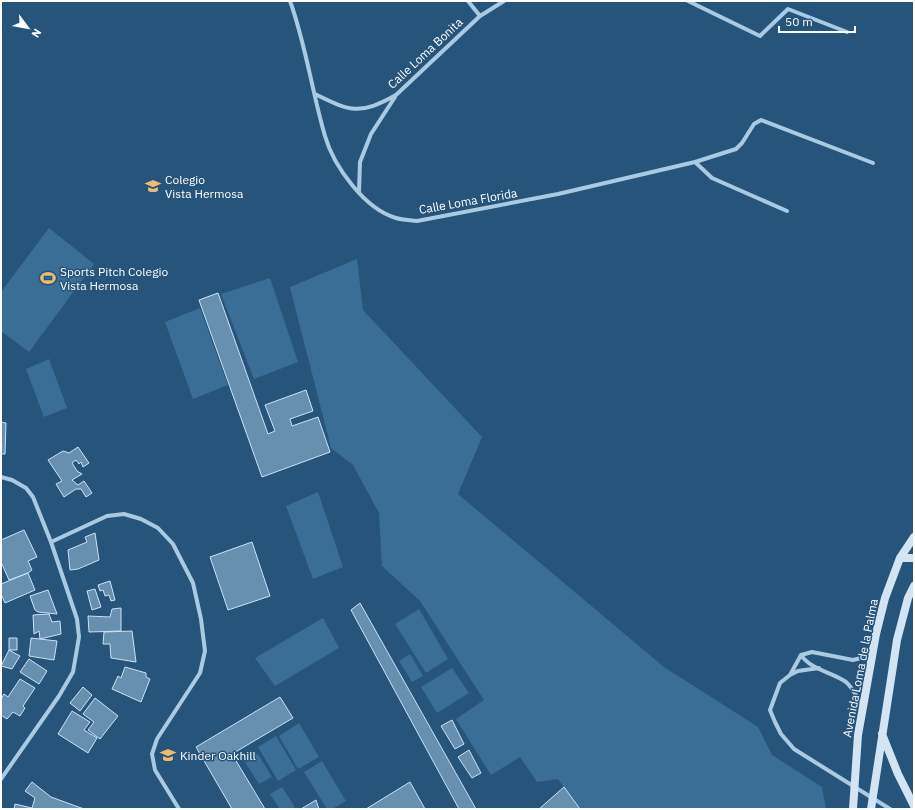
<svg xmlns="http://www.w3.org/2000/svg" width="915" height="810" font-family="'IBM Plex Sans',sans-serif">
	<rect width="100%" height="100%" fill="#27547a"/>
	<!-- green -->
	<path fill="#3a6e97" d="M 49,228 L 94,264 L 29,352 L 1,331 L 1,292 Z
		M 357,259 L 363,310 L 482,437 L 458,494 L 664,667 L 758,727 L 772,755 L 822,787 L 826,809 L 579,809 L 558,779 L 537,782 L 520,757 L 491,775 L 456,719 L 484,700 L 420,601 L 382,566 L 379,513 L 353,465 L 331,448 L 290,287 Z
		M 270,278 L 298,362 L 254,379 L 221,294 Z
		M 200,308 L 228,385 L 193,399 L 165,322 Z
		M 49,359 L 67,408 L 44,417 L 26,369 Z
		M 318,492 L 343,567 L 313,579 L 286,506 Z
		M 419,609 L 448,659 L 426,673 L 395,624 Z
		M 323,618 L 339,648 L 275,686 L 255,658 Z
		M 410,654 L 423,676 L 412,682 L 399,661 Z
		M 452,668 L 469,693 L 437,713 L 421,687 Z
		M 299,723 L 319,757 L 298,769 L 279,736 Z
		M 276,736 L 296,770 L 278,781 L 258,747 Z
		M 258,754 L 272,777 L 259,784 L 245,762 Z
		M 322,761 L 346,801 L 332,809 L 327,809 L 304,772 Z
		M 282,787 L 295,807 L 292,809 L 280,809 L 270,794 Z"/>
	<!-- building -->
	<path fill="#678fb0" stroke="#cde2f3" d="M 218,293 L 268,434 L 275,431 L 265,405 L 306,390 L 313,411 L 290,419 L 292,426 L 318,417 L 330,452 L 262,477 L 199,300 Z
		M 1,422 L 6,423 L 5,454 L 1,454 Z
		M 78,447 L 89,463 L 83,467 L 81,462 L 79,464 L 76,460 L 72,463 L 77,471 L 82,474 L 72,480 L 78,485 L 84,481 L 92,493 L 86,497 L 81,489 L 76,489 L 64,497 L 56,484 L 62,481 L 48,460 L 63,451 L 69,453 Z
		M 24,530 L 37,557 L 28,561 L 32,570 L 28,573 L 9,580 L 1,562 L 1,540 Z
		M 95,533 L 99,560 L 78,569 L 70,570 L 68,550 L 87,542 L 85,537 Z
		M 252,542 L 270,596 L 228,610 L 210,557 Z
		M 28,573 L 35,590 L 5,603 L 1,594 L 1,584 Z
		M 110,581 L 115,600 L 111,601 L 109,595 L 105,596 L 103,590 L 100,591 L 98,585 Z
		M 95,589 L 101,607 L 92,610 L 87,591 Z
		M 48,590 L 57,614 L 38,612 L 35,610 L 30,596 Z
		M 360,603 L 476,809 L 459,809 L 351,610 Z
		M 121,608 L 121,631 L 89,632 L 88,616 L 110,617 L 112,609 Z
		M 49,614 L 52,622 L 60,621 L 61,634 L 40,639 L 39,631 L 34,634 L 33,615 Z
		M 132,631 L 136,662 L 111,658 L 110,644 L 103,644 L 104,632 Z
		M 9,638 L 17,638 L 17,650 L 9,650 Z
		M 31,638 L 57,641 L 54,660 L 29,656 Z
		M 9,650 L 20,656 L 12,669 L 1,666 Z
		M 29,659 L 47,671 L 39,684 L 20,672 Z
		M 125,667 L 146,673 L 146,677 L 150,679 L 141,702 L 112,689 L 118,676 L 121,678 Z
		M 20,679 L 35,688 L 23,706 L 25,708 L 20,716 L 13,712 L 7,719 L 1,715 L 1,699 L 4,694 L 8,697 Z
		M 83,687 L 92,695 L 80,711 L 70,703 Z
		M 280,697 L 293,718 L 232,754 L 265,809 L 232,809 L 196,747 Z
		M 95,698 L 118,716 L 100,739 L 88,730 L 94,722 L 83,714 Z
		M 72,711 L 90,722 L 84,730 L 97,738 L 88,753 L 58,734 Z
		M 452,720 L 464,744 L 455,749 L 441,726 Z
		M 469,750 L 481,773 L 472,778 L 458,757 Z
		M 32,782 L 51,797 L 84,809 L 14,809 L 15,804 L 32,808 L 35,798 L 25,791 Z
		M 410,782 L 425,809 L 366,809 Z
		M 564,787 L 580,809 L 539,809 Z
		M 316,800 L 319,809 L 301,809 Z"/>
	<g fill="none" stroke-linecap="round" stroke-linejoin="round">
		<!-- street -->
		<path stroke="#aacae4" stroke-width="4" d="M 290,1 C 306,45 312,92 325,136 C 334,167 365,209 396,218 C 403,220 411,220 417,221 L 558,194 L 695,162 L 736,149 L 742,143 L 754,124 L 761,120 L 873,163
			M 468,1 L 480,16
			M 688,1 L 760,36 L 788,9 L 847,32
			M 315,94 C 351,112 360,115 396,95 L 480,16 L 504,1
			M 695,162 L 712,178 L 787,211
			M 359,192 L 360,162 L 371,134 L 395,97
			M 1,477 L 12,480 L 26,488 L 33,497 L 51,542 L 77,619 L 79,637 L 73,672 L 59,696 L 1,779
			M 51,542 L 107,516 L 124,514 L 141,519 L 158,528 L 173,544 L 193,583 L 201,619 L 205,651 L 200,673 L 157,739 L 152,754 L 155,770 L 179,809
			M 801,655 C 811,670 832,672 846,682 C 853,688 857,698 862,705
			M 819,668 L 798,671 L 790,675 L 780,683 L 770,710 L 775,722 L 781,734 L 794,749 L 890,809
			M 790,675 L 801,655 L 812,652 L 853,660 L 861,658 L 872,648"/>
		<!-- secondary -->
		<path stroke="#d3e5f4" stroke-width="8" d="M 900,558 L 914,558
			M 882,734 L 898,774 L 914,806
			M 853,809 L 858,735 L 876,634 L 885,598 L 900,558 L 914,537
			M 871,809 L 897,640 L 908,598 L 914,586"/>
	</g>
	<!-- icons -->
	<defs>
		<symbol id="school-bare" viewBox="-9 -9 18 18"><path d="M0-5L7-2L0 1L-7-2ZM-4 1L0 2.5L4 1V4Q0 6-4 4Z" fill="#ecba70" stroke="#27547a" stroke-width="2.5" paint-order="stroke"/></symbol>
		<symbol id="stadium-bare" viewBox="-9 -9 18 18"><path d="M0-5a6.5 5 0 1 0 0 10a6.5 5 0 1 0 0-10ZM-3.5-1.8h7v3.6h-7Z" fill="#ecba70" stroke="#27547a" stroke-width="2.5" paint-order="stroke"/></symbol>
	</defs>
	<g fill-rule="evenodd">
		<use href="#school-bare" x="142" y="175" width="22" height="22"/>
		<use href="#stadium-bare" x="37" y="267" width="22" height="22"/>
		<use href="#school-bare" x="157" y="744" width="22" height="22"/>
	</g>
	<g text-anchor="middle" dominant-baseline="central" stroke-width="3" stroke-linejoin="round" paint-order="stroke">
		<!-- street labels -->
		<g font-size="12" fill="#fff" stroke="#27547a">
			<text transform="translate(425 53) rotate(-43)">Calle Loma Bonita</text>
			<text transform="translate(468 201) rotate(-10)">Calle Loma Florida</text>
			<text transform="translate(860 668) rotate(-79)">Avenida Loma de la Palma</text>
		</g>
		<!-- poi labels -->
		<g font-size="12" fill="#fff" stroke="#27547a" text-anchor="start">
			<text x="165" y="179">Colegio<tspan x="165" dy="14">Vista Hermosa</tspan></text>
			<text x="60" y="271">Sports Pitch Colegio<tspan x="60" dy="14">Vista Hermosa</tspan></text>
			<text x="180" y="755">Kinder Oakhill</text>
		</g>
	</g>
	<!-- border -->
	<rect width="915" height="810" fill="none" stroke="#ffffff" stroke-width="4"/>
	<!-- north arrow -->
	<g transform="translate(28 28) rotate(122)" stroke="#27547a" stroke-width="3" paint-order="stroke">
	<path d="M0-3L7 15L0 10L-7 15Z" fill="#ffffff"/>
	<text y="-6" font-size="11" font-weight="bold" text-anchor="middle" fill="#ffffff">N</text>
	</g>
	<!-- scale -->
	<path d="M779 26v6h76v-6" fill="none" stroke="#ffffff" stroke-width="2"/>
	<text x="785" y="26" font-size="12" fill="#ffffff" stroke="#27547a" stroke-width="3" paint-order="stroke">50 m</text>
</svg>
